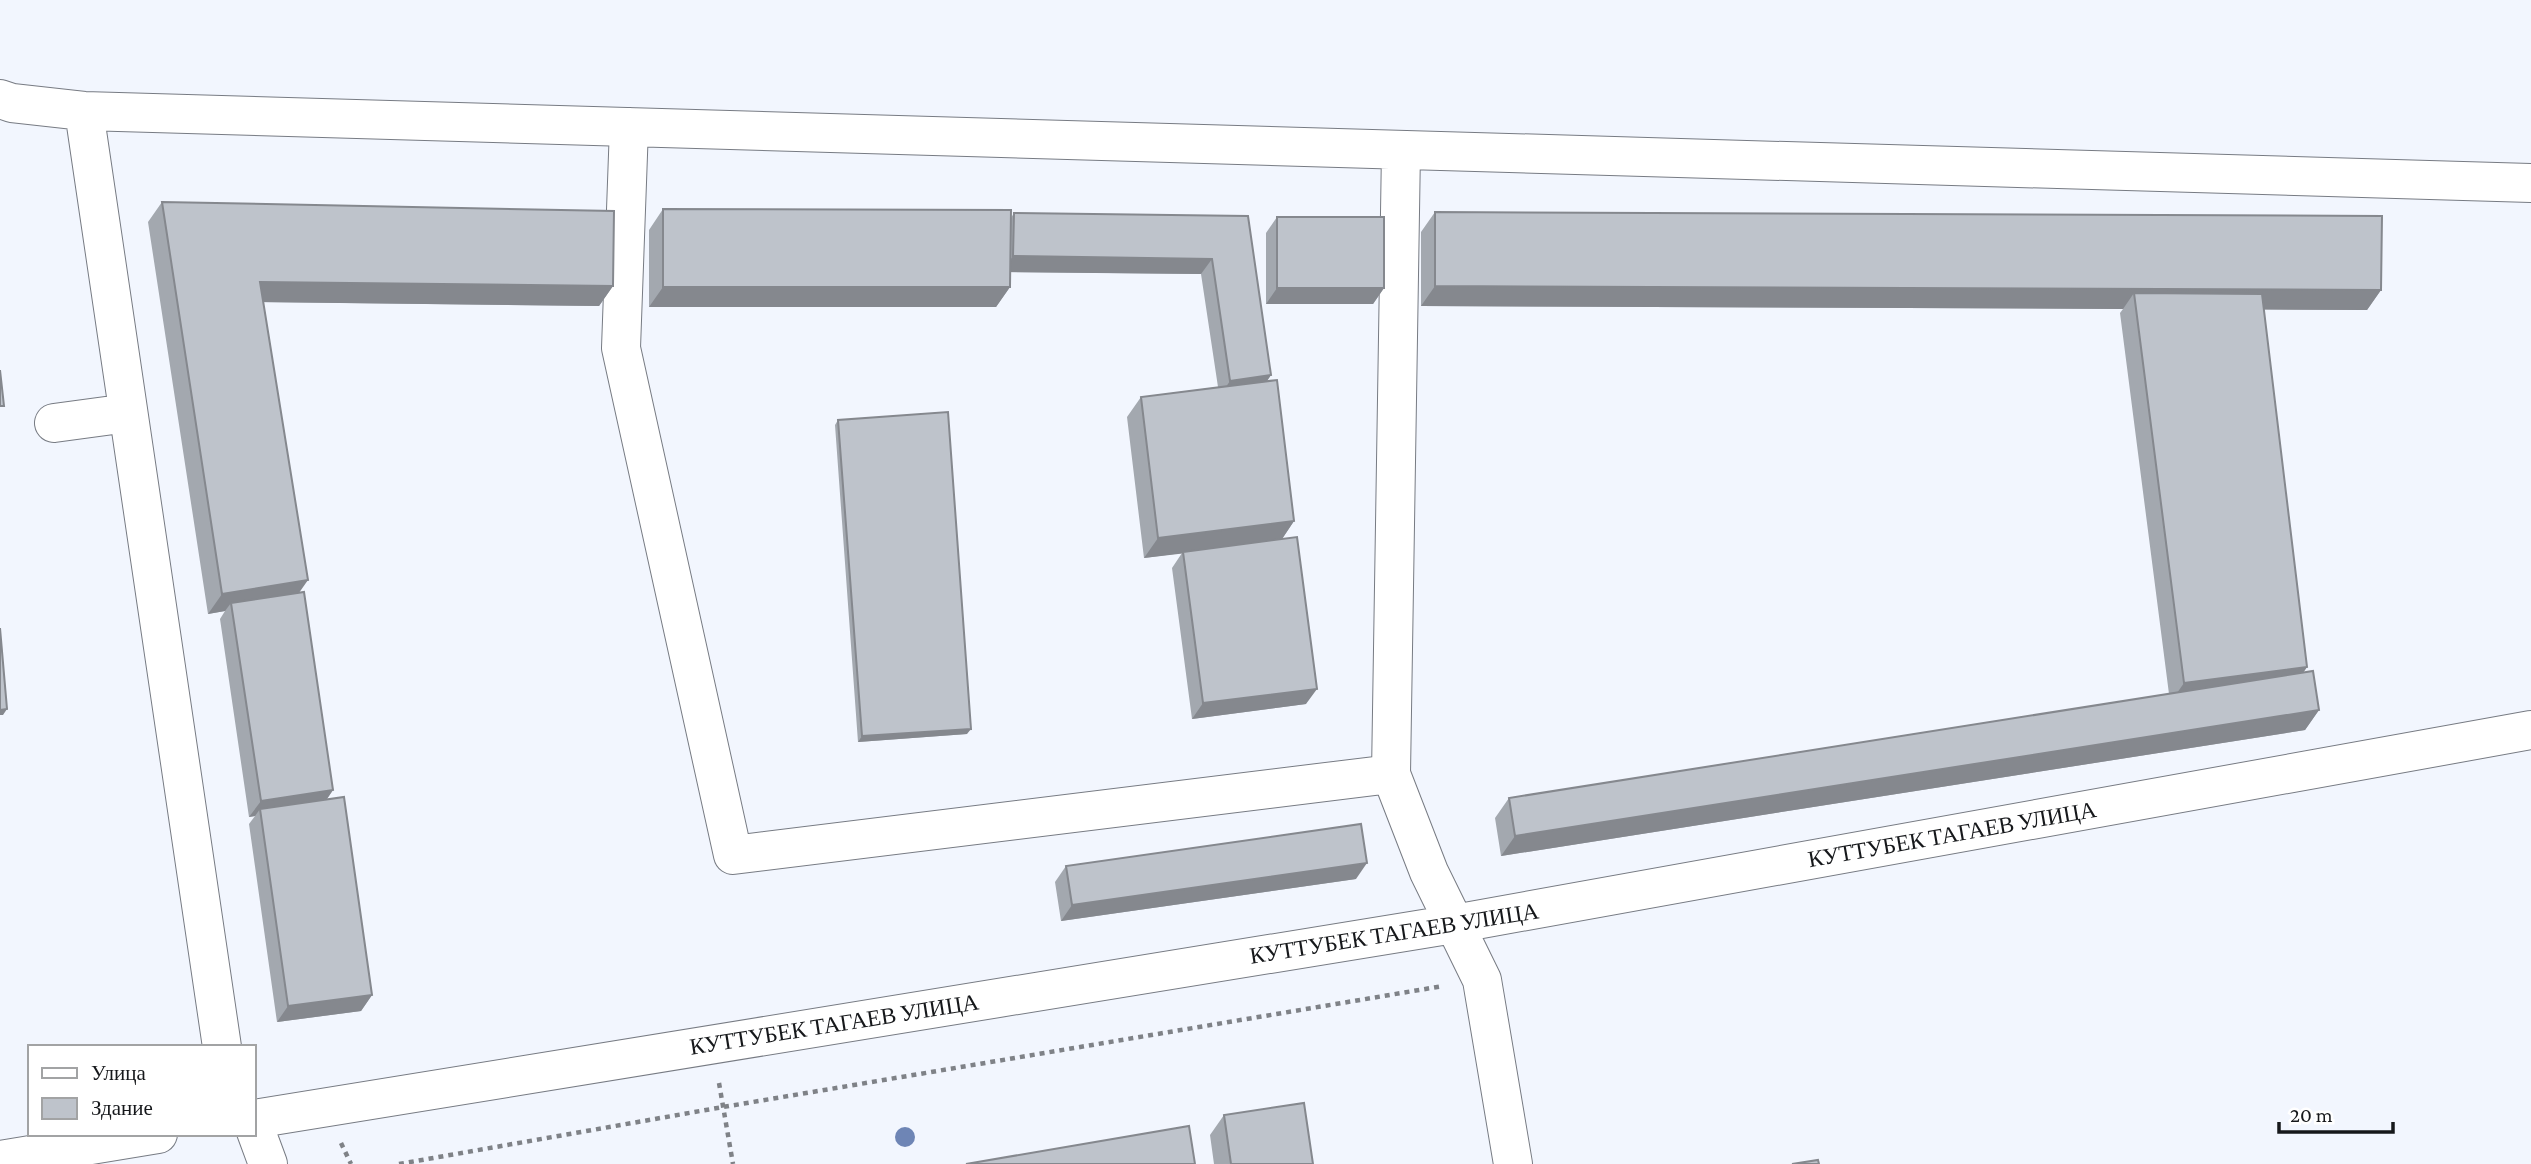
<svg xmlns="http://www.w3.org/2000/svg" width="2531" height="1164" font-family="'Crimson Pro',serif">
	<rect width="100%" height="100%" fill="#f2f6fe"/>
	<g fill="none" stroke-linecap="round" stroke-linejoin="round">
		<defs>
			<path id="minor" d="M 0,99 L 12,103 L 84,111 L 2531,183
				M 84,111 L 222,1047
				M 629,127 L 621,348 L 733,855 L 1391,774 L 1401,150
				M 54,423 L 128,413
				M 1391,774 L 1429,872 L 1482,980 L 1513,1164
				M 254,1119 L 1454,924 L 2531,730
				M 254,1126 L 268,1164
				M 0,1160 L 158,1134"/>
		</defs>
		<!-- minor casing -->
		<use href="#minor" stroke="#777b83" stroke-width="40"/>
		<!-- path -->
		<path stroke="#7f8287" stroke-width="4.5" stroke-dasharray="5 5" stroke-linecap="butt" d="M 719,1083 L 733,1164
			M 341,1143 L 351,1164
			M 399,1164 L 723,1107 L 1443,986"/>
		<!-- minor -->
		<use href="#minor" stroke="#fff" stroke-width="38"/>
	</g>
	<!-- trees -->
	<circle fill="#6e85b5" cx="905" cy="1137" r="10"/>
	<!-- wall -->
	<path fill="#a3a8af" d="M 162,202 L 613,286 L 599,306 L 263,302 L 299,593 L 333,790 L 327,799 L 372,995 L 361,1011 L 277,1022 L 249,824 L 255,816 L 249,817 L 220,619 L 225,611 L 208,614 L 148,222 Z
		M 663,209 L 1011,218 L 1014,213 L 1248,216 L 1271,375 L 1267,381 L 1294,521 L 1282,539 L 1306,704 L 1192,719 L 1172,568 L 1182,553 L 1144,558 L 1127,417 L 1141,397 L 1218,387 L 1201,274 L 1010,272 L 1010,287 L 996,307 L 649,307 L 649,230 Z
		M 1435,212 L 2381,290 L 2367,310 L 2264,309 L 2307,667 L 2303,673 L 2319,710 L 2305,730 L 1501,856 L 1495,818 L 1509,798 L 2169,694 L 2120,313 L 2123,309 L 1421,306 L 1421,232 Z
		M 1277,217 L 1384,288 L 1373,304 L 1266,304 L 1266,233 Z
		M 838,420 L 967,734 L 858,742 L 835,425 Z
		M 1066,866 L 1356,879 L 1061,921 L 1055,882 Z
		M 1224,1115 L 1313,1164 L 1214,1164 L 1210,1135 Z"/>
	<!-- shaded-wall -->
	<path fill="#85888e" d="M 1013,256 L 1212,259 L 1201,274 L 1002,272 Z
		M 260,282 L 613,286 L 599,306 L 246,302 Z
		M 1435,286 L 2381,290 L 2367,310 L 2136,309 L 2134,293 L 2123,309 L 1421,306 Z
		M 663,287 L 1010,287 L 996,307 L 649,307 Z
		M 1277,288 L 1384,288 L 1373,304 L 1266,304 Z
		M 1271,375 L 1260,391 L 1219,397 L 1230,381 Z
		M 1294,521 L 1280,542 L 1144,558 L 1158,538 Z
		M 308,580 L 294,600 L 231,603 L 225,611 L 208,614 L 222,594 Z
		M 2307,667 L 2293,687 L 2170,703 L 2184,683 Z
		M 1317,689 L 1306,704 L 1192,719 L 1203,703 Z
		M 7,709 L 3,715 L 0,715 L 0,710 Z
		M 2319,710 L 2305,730 L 1501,856 L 1515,836 Z
		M 971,729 L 967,734 L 858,742 L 862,736 Z
		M 333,790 L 322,806 L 260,809 L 255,816 L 249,817 L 261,801 Z
		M 1367,863 L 1356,879 L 1061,921 L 1072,905 Z
		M 372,995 L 361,1011 L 277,1022 L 288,1006 Z"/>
	<!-- building -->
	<path fill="#bec3cb" stroke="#85888e" stroke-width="2" d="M 162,202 L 614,211 L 613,286 L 260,282 L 308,580 L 222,594 Z
		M 663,209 L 1011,210 L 1010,287 L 663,287 Z
		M 1435,212 L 2382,216 L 2381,290 L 1435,286 Z
		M 1014,213 L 1248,216 L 1271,375 L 1230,381 L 1212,259 L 1013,256 Z
		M 1277,217 L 1384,217 L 1384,288 L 1277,288 Z
		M 2134,293 L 2262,294 L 2307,667 L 2184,683 Z
		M 0,370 L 4,406 L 0,406 Z
		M 1277,380 L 1294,521 L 1158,538 L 1141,397 Z
		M 948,412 L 971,729 L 862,736 L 838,420 Z
		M 1297,537 L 1317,689 L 1203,703 L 1183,552 Z
		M 304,592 L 333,790 L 261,801 L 231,603 Z
		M 0,628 L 7,709 L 0,710 Z
		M 2313,671 L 2319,710 L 1515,836 L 1509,798 Z
		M 344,797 L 372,995 L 288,1006 L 260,809 Z
		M 1361,824 L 1367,863 L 1072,905 L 1066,866 Z
		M 1304,1103 L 1313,1164 L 1231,1164 L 1224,1115 Z
		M 1189,1126 L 1195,1164 L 966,1164 Z
		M 1818,1160 L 1819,1164 L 1792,1164 Z"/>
	<g text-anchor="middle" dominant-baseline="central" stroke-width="7" stroke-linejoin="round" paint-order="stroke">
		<!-- street labels -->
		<g font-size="23" fill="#16181b" stroke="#fff">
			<text transform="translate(1952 834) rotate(-10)">КУТТУБЕК ТАГАЕВ УЛИЦА</text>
			<text transform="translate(1394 933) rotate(-9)">КУТТУБЕК ТАГАЕВ УЛИЦА</text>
			<text transform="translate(834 1024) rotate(-9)">КУТТУБЕК ТАГАЕВ УЛИЦА</text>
		</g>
	</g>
	<!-- legend -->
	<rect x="28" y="1045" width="228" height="91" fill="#ffffff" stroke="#a2a3a4" stroke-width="2"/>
	<rect x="42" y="1068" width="35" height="10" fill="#ffffff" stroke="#a2a3a4" stroke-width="2"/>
	<text x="91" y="1080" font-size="21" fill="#16181b">Улица</text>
	<rect x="42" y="1098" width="35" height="21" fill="#bec3cb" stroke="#a2a3a4" stroke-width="2"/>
	<text x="91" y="1115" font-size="21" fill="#16181b">Здание</text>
	<!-- scale -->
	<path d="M2279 1122v10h114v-10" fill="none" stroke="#16181b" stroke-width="3.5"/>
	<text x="2290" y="1122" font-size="21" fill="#16181b" stroke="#ffffff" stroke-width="5" paint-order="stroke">20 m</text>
</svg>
